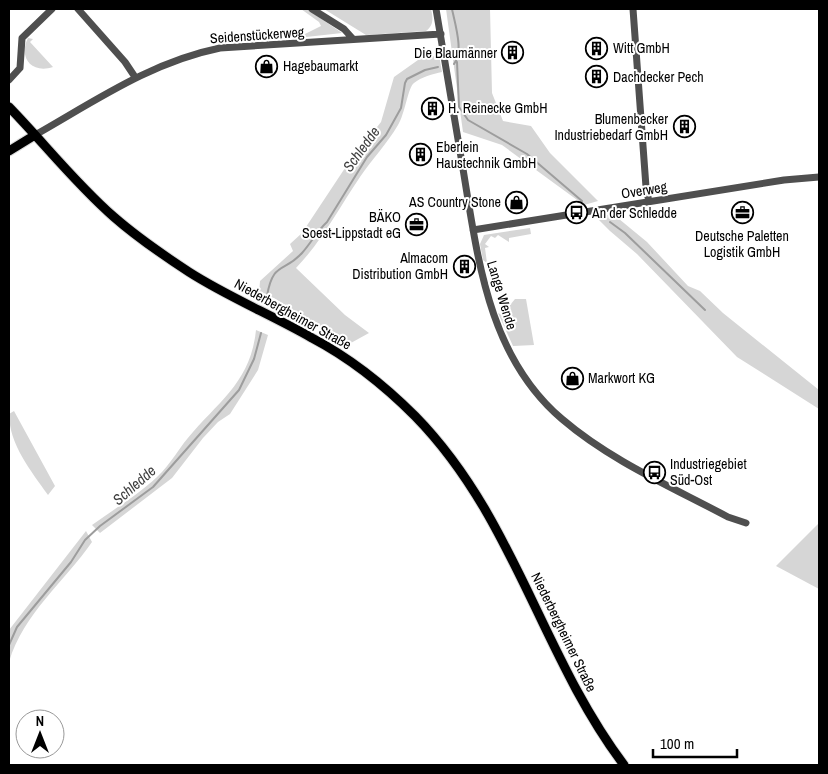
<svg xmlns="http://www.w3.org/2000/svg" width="828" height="774" font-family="'Archivo Narrow',sans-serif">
	<rect width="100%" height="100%" fill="#fff"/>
	<!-- green -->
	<path fill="#d6d6d6" d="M 301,9 L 307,9 L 342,33 L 297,38 L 321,26 L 319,22 Z
		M 324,9 L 431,9 C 433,18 434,25 426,31 L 366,35 Z
		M 446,9 L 490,9 L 492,93 L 503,121 L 531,126 L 550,153 L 598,201 L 584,205 L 502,145 L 463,132 Z
		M 28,38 L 33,39 L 30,42 L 53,67 C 32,74 18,58 28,38 Z
		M 439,55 L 442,72 C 433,74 421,77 414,83 C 408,87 405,114 398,125 C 387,144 372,159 360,177 C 339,208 322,241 296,268 L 345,315 L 369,333 L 349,344 L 274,298 L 259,294 L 260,281 L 293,251 L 290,244 L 302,233 L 347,165 L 381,122 L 394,77 L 418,60 Z
		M 613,214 L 647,242 L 688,286 L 700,291 L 723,313 L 819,390 L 819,409 L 737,357 L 637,254 L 610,231 L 596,217 Z
		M 530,228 L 531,234 L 509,238 L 509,242 L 498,235 L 495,238 L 491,236 L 485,244 L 489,247 L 485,248 L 487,263 L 483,260 L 480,244 L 484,235 Z
		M 515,299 L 526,299 L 534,345 L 513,346 L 498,313 L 502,315 Z
		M 256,330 L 268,335 L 258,370 L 230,414 L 218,422 L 203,438 L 172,478 L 100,533 L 92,525 C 114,509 138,495 157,477 C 171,464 180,446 193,432 C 223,398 251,379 256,330 Z
		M 14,411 L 55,486 L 48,495 C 31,471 9,444 9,414 Z
		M 819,523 L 819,589 L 776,566 Z
		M 86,531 L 92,542 C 65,581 23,614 9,662 L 9,630 Z"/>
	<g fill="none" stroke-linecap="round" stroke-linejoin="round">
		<!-- stream -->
		<path stroke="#9d9d9d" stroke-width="2" d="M 452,9 C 455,24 464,52 454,64
			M 457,62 L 459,107 L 468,120 L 527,154 L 582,201
			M 610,222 L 625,233 L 705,310
			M 267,296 C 273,261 284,273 302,253 C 311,243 317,231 327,222 L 367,157 L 386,135 L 401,108 L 405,83 L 407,79 L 425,70 L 438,67
			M 9,645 L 17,627 L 71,562 L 85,540 L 100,526 L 153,487 L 239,390 L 254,359 L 261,333"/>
		<defs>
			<path id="major" d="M 9,107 C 44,143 76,184 114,217 C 138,238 163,255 189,272 C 228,297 272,315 312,338 C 350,358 385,386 415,416 C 515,518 541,655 624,765
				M 9,151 L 35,135"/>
		</defs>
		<!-- major casing -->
		<use href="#major" stroke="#dbdbdb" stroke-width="11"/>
		<!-- minor -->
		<path stroke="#4f4f4f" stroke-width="7" d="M 78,9 L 125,62 L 135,77
			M 312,9 L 344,29 L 353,39
			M 436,9 C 445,62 454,116 463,169 C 478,259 488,356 562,419 C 611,461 672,487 728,517 L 746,523
			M 633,9 L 646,187 L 649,202
			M 9,80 L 20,68 L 22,38 L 52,9
			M 35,135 C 95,101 151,62 220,48 L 441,34
			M 473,230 L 784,180 L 819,177"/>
		<!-- major -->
		<use href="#major" stroke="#000" stroke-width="9"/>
	</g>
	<!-- icons -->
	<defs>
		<symbol id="building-ring" viewBox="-11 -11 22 22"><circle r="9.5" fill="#fff" stroke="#000" stroke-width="1.5"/><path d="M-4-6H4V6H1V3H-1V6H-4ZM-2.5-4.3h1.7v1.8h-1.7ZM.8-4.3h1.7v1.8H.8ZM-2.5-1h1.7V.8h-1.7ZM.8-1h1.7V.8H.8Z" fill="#000"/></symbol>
		<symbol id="shop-ring" viewBox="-11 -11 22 22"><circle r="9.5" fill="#fff" stroke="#000" stroke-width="1.5"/><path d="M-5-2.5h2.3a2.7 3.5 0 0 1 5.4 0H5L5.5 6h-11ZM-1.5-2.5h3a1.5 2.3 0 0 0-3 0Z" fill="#000"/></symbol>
		<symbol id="bus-ring" viewBox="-11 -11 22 22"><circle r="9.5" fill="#fff" stroke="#000" stroke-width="1.5"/><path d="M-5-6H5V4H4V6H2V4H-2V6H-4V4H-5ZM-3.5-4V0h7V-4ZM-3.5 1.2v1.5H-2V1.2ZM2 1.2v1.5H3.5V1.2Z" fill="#000"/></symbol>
		<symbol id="office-ring" viewBox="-11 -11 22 22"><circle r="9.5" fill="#fff" stroke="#000" stroke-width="1.5"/><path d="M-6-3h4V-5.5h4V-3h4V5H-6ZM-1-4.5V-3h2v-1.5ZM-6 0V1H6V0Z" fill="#000"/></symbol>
	</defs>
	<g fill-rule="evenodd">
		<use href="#building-ring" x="584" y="36" width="25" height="25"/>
		<use href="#building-ring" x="500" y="40" width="25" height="25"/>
		<use href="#shop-ring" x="254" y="54" width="25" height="25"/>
		<use href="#building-ring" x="584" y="64" width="25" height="25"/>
		<use href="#building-ring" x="420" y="96" width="25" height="25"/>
		<use href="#building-ring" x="672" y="114" width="25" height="25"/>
		<use href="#building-ring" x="408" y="142" width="25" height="25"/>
		<use href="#shop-ring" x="504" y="190" width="25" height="25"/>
		<use href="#bus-ring" x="564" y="200" width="25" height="25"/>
		<use href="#office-ring" x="730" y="200" width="25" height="25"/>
		<use href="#office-ring" x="404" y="212" width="25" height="25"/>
		<use href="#building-ring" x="452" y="254" width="25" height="25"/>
		<use href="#shop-ring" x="560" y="366" width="25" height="25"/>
		<use href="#bus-ring" x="642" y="460" width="25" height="25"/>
	</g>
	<g text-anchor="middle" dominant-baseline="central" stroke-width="4" stroke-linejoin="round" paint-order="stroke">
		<!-- street labels -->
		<g font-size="14" fill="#000" stroke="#fff">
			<text transform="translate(257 35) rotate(-4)">Seidenstückerweg</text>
			<text transform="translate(644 190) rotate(-9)">Overweg</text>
			<text transform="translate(502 295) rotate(73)">Lange Wende</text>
			<text transform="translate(293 314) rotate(29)">Niederbergheimer Straße</text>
			<text transform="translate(564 632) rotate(64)">Niederbergheimer Straße</text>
		</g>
		<!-- poi labels -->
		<g font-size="14" fill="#000" stroke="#fff" text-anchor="start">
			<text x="613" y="48">Witt GmbH</text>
			<text x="497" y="53" text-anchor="end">Die Blaumänner</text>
			<text x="283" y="66">Hagebaumarkt</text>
			<text x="613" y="77">Dachdecker Pech</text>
			<text x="448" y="108">H. Reinecke GmbH</text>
			<text x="668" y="119" text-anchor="end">Blumenbecker<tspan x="668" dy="16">Industriebedarf GmbH</tspan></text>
			<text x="436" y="147">Eberlein<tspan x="436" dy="16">Haustechnik GmbH</tspan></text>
			<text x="501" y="202" text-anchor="end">AS Country Stone</text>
			<text x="592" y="213">An der Schledde</text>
			<text x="401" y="217" text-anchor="end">BÄKO<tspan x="401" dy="16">Soest-Lippstadt eG</tspan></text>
			<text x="742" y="236" text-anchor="middle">Deutsche Paletten<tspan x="742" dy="16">Logistik GmbH</tspan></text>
			<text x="448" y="258" text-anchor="end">Almacom<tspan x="448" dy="16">Distribution GmbH</tspan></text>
			<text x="588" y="378">Markwort KG</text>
			<text x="670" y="464">Industriegebiet<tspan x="670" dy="16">Süd-Ost</tspan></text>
		</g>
		<!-- water labels -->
		<g font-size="15" font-style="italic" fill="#3e3e3e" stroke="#fff">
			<text transform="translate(361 149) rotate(-54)">Schledde</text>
			<text transform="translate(134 485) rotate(-41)">Schledde</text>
		</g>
	</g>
	<!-- border -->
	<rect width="828" height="774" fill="none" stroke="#000000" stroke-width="20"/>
	<!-- north arrow -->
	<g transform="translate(40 734)"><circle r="24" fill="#ffffff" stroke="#999999"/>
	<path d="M0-4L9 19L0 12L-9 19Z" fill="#000000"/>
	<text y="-8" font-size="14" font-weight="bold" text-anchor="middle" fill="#000000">N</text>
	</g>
	<!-- scale -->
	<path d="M653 749v8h84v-8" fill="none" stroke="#000000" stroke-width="2.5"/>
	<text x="660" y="749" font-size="15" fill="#000000" stroke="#ffffff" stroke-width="4" paint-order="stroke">100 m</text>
</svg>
